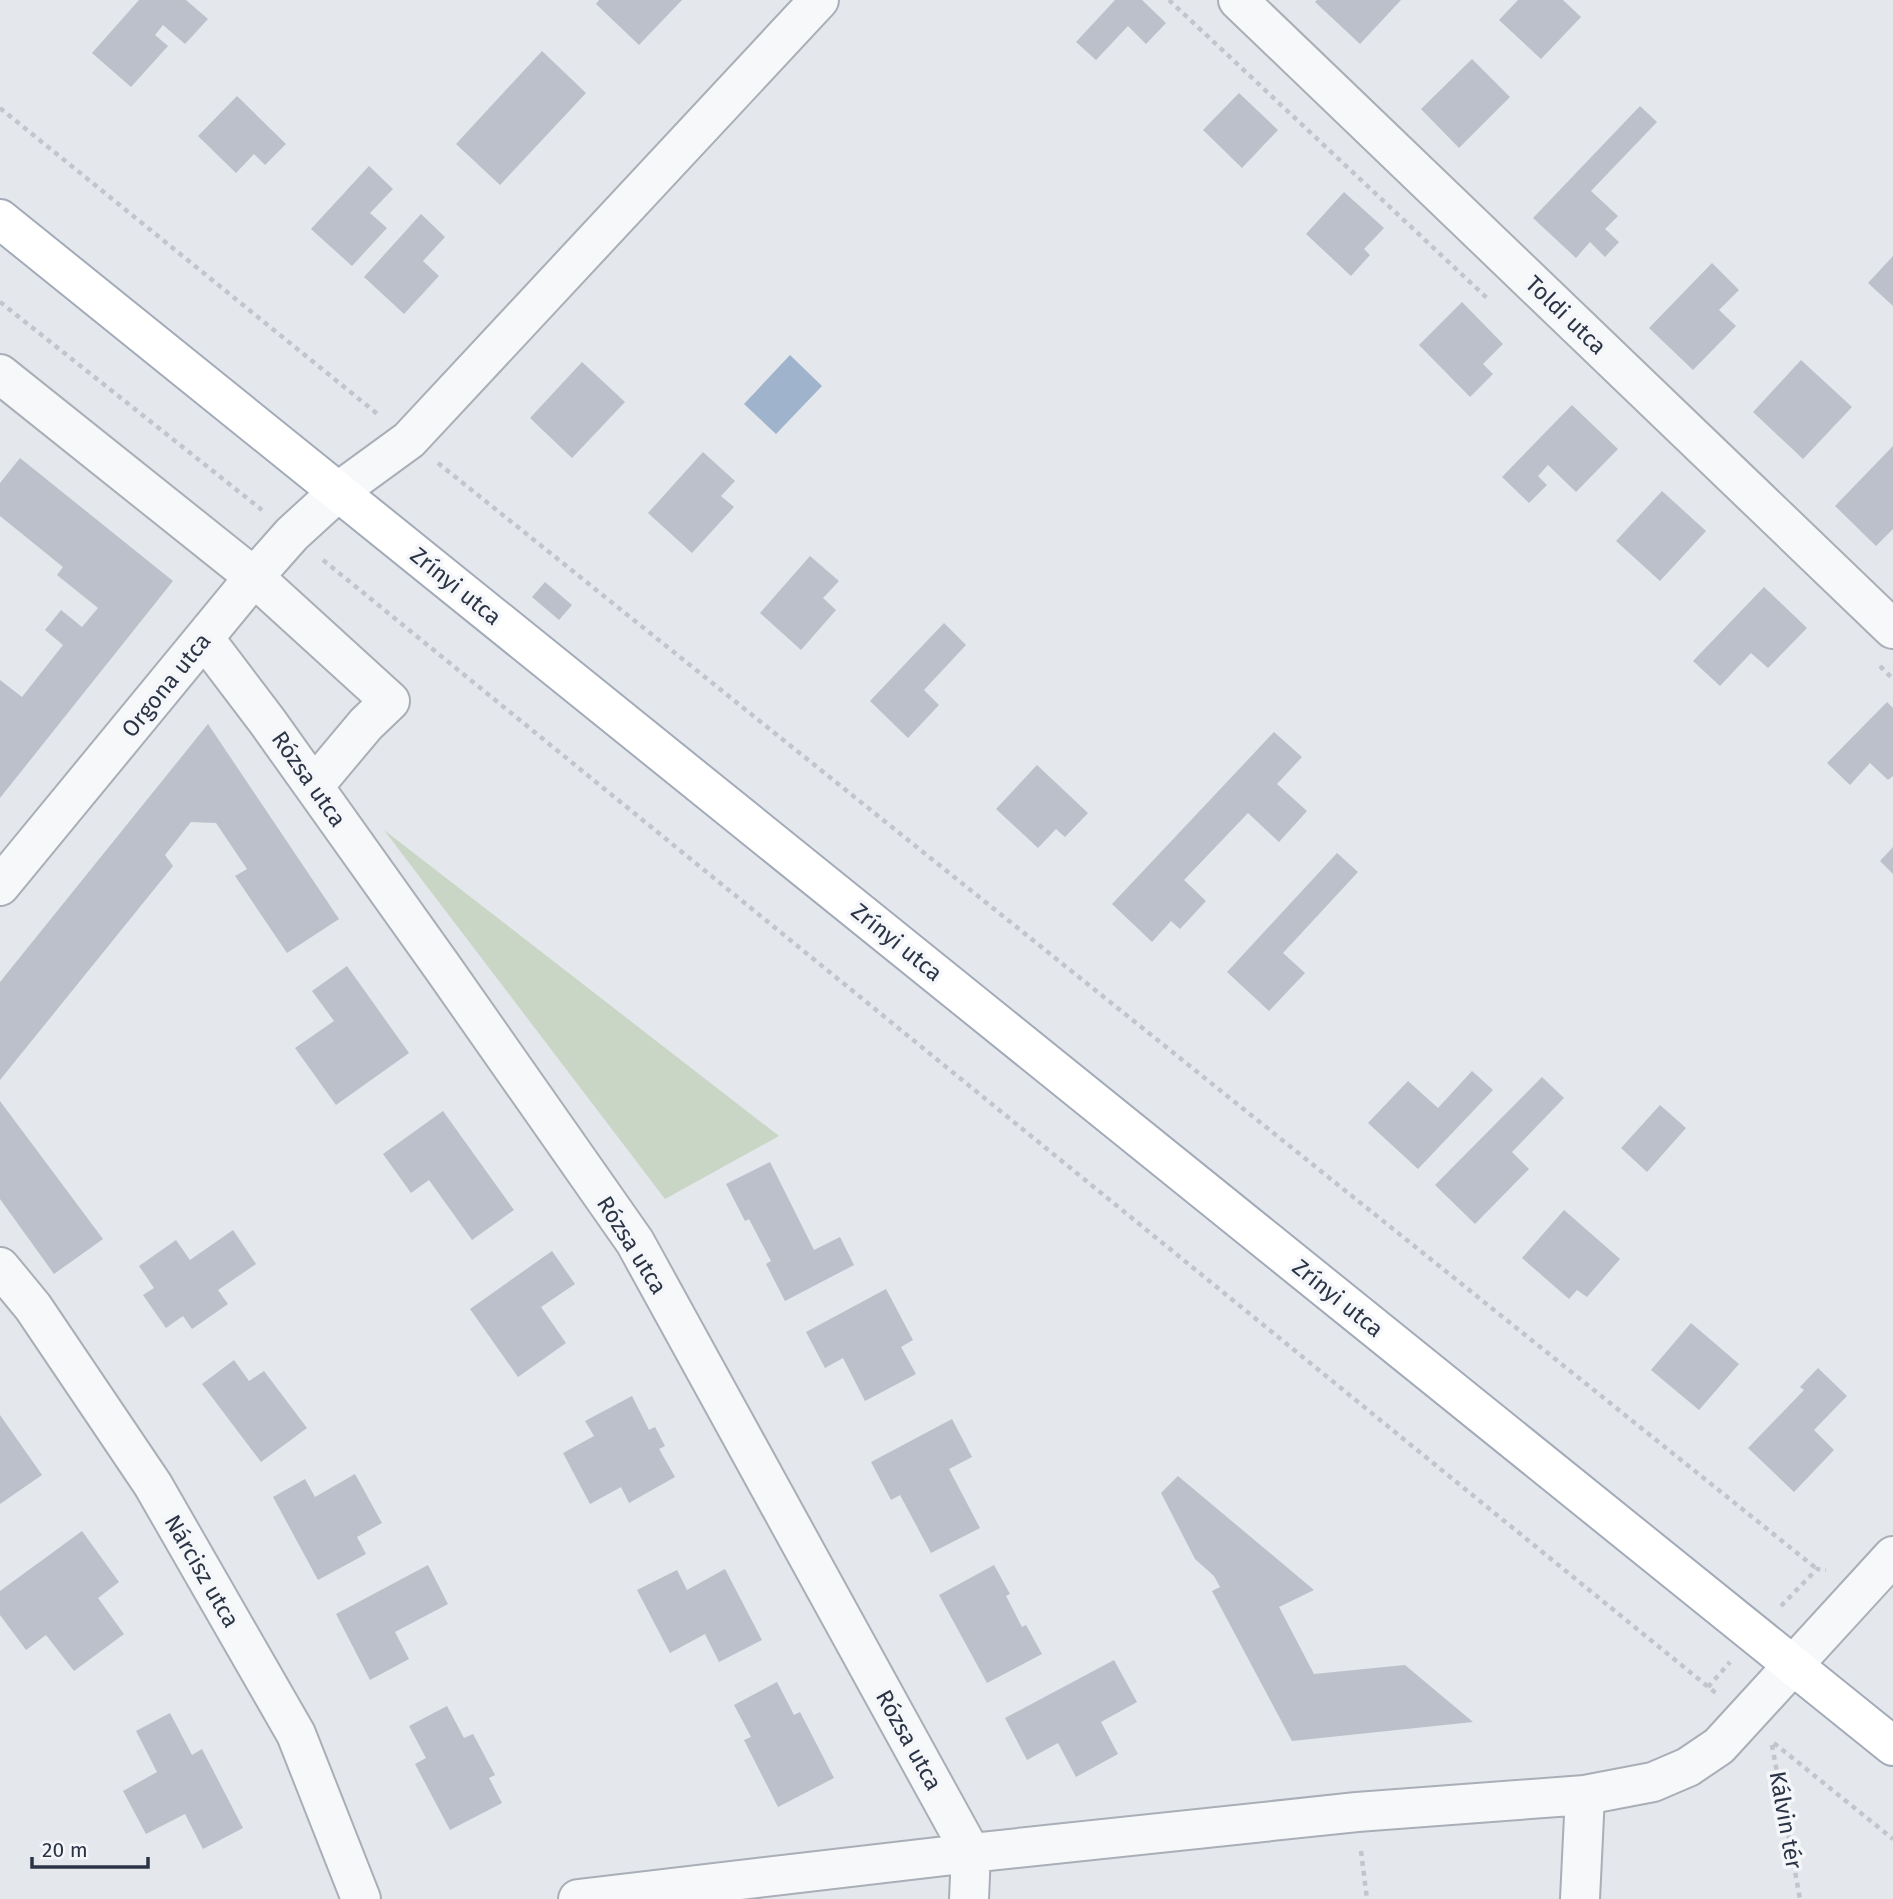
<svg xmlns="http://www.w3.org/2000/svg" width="1893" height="1899" font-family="'Fira Sans',sans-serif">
	<rect width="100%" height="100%" fill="#e4e7ec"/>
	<!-- green -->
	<path fill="#c9d6c5" d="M 384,830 L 779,1136 L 665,1199 Z"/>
	<!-- water -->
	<path fill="#9fb4cc" d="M 790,355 L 822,386 L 776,434 L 744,404 Z"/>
	<!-- building -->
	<path fill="#bbc0ca" d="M 139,0 L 186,0 L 208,19 L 185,44 L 163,25 L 155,35 L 168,46 L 131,87 L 92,53 Z
		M 599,0 L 682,0 L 639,45 L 596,4 Z
		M 1115,0 L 1142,0 L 1166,23 L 1146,44 L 1128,26 L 1096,60 L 1076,42 Z
		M 1317,0 L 1401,0 L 1360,44 L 1315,2 Z
		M 1518,0 L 1563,0 L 1581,17 L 1541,59 L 1499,20 Z
		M 542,51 L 586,93 L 500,185 L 456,144 Z
		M 1472,59 L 1510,97 L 1459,148 L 1421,109 Z
		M 1239,93 L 1278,130 L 1242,168 L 1203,130 Z
		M 237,96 L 286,144 L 265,165 L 254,154 L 236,173 L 198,136 Z
		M 1640,106 L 1657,122 L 1591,191 L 1618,216 L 1605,229 L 1619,242 L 1605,257 L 1590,242 L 1576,258 L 1533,218 Z
		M 369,166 L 393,189 L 370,213 L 387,228 L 352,266 L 311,229 Z
		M 1344,192 L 1384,228 L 1364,249 L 1370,255 L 1351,276 L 1306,234 Z
		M 421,214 L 445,237 L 423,261 L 439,276 L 404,314 L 364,277 Z
		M 1893,256 L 1893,306 L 1868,283 Z
		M 1712,263 L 1739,290 L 1719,310 L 1736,326 L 1693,370 L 1649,328 Z
		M 1462,302 L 1503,344 L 1483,364 L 1493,374 L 1470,397 L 1419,345 Z
		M 1801,360 L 1852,407 L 1803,459 L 1753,412 Z
		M 582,362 L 625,402 L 572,458 L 530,418 Z
		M 1572,405 L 1618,449 L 1576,492 L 1548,465 L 1538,476 L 1547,485 L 1529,503 L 1502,477 Z
		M 1893,446 L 1893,529 L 1876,546 L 1835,506 Z
		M 703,452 L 735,481 L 721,496 L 734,507 L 692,553 L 648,513 Z
		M 20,458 L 173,581 L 0,798 L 0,680 L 22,697 L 63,645 L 45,630 L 61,610 L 82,627 L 98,608 L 57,575 L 63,567 L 0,516 L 0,483 Z
		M 1662,491 L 1706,531 L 1660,581 L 1616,541 Z
		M 810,556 L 839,581 L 823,598 L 836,610 L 801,650 L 760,613 Z
		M 545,582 L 572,605 L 559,620 L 532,597 Z
		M 1764,587 L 1807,628 L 1768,668 L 1751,653 L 1720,686 L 1693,661 Z
		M 944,623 L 966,645 L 924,690 L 939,705 L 908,738 L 870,701 Z
		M 1887,702 L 1893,708 L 1893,776 L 1888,780 L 1870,763 L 1850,785 L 1827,763 Z
		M 208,724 L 339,919 L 287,953 L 235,876 L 247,869 L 216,823 L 191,822 L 165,855 L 173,866 L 0,1080 L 0,982 Z
		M 1274,732 L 1302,757 L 1277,784 L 1307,811 L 1279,842 L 1248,813 L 1184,880 L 1206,901 L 1180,929 L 1171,921 L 1152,942 L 1112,904 Z
		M 1037,765 L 1088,813 L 1065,837 L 1056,829 L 1038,848 L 996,809 Z
		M 1893,847 L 1893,874 L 1880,861 Z
		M 1337,853 L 1358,872 L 1283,953 L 1305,973 L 1269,1011 L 1227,972 Z
		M 347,966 L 409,1053 L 336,1105 L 295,1048 L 334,1021 L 312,991 Z
		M 1472,1071 L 1493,1090 L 1418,1169 L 1368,1123 L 1408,1081 L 1438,1108 Z
		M 1542,1077 L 1564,1098 L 1512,1152 L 1529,1169 L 1475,1224 L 1435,1185 Z
		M 0,1101 L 103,1239 L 54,1274 L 0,1199 Z
		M 1660,1105 L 1686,1128 L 1647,1172 L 1621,1148 Z
		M 443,1111 L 514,1210 L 472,1240 L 429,1180 L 411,1193 L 383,1154 Z
		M 770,1162 L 814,1250 L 840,1237 L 854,1265 L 785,1301 L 766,1264 L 771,1261 L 749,1219 L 745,1221 L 726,1184 Z
		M 1564,1210 L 1620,1259 L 1587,1297 L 1577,1290 L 1569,1299 L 1522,1258 Z
		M 233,1230 L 256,1264 L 218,1290 L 228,1304 L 192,1329 L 183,1316 L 166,1328 L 143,1295 L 154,1288 L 139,1266 L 176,1240 L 190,1260 Z
		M 552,1251 L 575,1284 L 541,1307 L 566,1343 L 518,1377 L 470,1309 Z
		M 886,1289 L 913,1340 L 901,1347 L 916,1374 L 865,1401 L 843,1358 L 825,1368 L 806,1332 Z
		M 1691,1323 L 1739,1364 L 1699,1410 L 1651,1370 Z
		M 234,1360 L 249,1381 L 264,1371 L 307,1428 L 261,1462 L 202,1384 Z
		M 1818,1368 L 1847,1396 L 1814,1430 L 1834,1450 L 1794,1492 L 1748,1448 L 1804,1390 L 1800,1387 Z
		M 632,1396 L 649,1430 L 655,1427 L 665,1446 L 659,1449 L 675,1477 L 629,1503 L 621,1487 L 590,1504 L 563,1453 L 594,1436 L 585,1421 Z
		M 0,1415 L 42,1475 L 0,1504 Z
		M 952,1419 L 972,1457 L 949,1469 L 980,1528 L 931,1553 L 900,1495 L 891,1500 L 871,1462 Z
		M 355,1474 L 382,1523 L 357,1537 L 366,1554 L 318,1580 L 273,1497 L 305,1479 L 315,1497 Z
		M 1178,1476 L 1314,1590 L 1279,1607 L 1314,1674 L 1405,1665 L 1473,1722 L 1292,1741 L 1212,1591 L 1220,1587 L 1214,1576 L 1195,1559 L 1161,1493 Z
		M 82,1531 L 119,1582 L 98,1598 L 124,1634 L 74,1671 L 46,1635 L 26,1650 L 0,1615 L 0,1591 Z
		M 428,1565 L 448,1604 L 395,1632 L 409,1659 L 370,1680 L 336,1614 Z
		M 994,1565 L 1010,1594 L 1006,1596 L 1022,1627 L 1026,1625 L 1042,1654 L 987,1683 L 939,1595 Z
		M 725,1569 L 762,1640 L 719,1662 L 705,1634 L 670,1653 L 637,1590 L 677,1570 L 687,1590 Z
		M 1114,1660 L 1137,1702 L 1101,1722 L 1118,1754 L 1076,1777 L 1058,1743 L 1027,1760 L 1005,1718 Z
		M 777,1682 L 794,1715 L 800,1712 L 834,1778 L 778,1807 L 744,1740 L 751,1737 L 734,1705 Z
		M 447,1706 L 464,1738 L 473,1734 L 495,1775 L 489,1778 L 502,1803 L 450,1830 L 415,1764 L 426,1758 L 409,1726 Z
		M 170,1713 L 192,1755 L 202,1749 L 243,1828 L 203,1849 L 185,1814 L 146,1834 L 123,1791 L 157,1772 L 136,1731 Z"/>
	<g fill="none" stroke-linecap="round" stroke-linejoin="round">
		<defs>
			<path id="minor" d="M 1238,0 L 1893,629
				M 0,374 L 254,577 L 390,701 L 366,724 L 314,786
				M 204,638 L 267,721 L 443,968 L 635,1242 L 971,1853 L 969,1899
				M 0,886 L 254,577 L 292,534 L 339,491 L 409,440 L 819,0
				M 0,1267 L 33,1307 L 153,1485 L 296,1734 L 361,1899
				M 578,1899 L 971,1853 L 1357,1812 L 1585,1795 L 1653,1782 L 1688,1767 L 1719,1746 L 1893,1556
				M 1580,1899 L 1585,1795"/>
			<path id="major" d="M 0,219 L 1893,1746"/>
		</defs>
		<!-- minor casing -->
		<use href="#minor" stroke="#a9aeb7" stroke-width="42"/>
		<!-- major casing -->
		<use href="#major" stroke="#a3abb8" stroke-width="42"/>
		<!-- path -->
		<path stroke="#c2c5cb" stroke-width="4.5" stroke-dasharray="5 5" stroke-linecap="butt" d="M 1169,0 L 1488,299
			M 0,108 L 380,416
			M 0,302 L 262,510
			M 438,463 L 1817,1569
			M 323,560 L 1717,1694
			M 1880,666 L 1893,679
			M 1781,1606 L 1817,1569 L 1826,1570
			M 1708,1687 L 1730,1662
			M 1774,1743 L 1893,1839
			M 1772,1745 L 1800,1899
			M 1361,1851 L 1367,1899"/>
		<!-- minor -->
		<use href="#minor" stroke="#f7f8fa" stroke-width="38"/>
		<!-- major -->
		<use href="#major" stroke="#fff" stroke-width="38"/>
	</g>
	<g text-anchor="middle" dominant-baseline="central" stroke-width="7" stroke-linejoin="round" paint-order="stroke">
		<!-- street labels -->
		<g font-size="23" fill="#2b3445" stroke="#f4f6f9">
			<text transform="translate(1566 315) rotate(44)">Toldi utca</text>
			<text transform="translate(456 586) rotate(39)">Zrínyi utca</text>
			<text transform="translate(166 685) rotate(-51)">Orgona utca</text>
			<text transform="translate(309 779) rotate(55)">Rózsa utca</text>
			<text transform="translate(897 942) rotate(39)">Zrínyi utca</text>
			<text transform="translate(632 1245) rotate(58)">Rózsa utca</text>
			<text transform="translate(1338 1298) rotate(39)">Zrínyi utca</text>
			<text transform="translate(202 1571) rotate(60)">Nárcisz utca</text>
			<text transform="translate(909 1740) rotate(61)">Rózsa utca</text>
			<text transform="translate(1786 1820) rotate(80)">Kálvin tér</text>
		</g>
	</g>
	<!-- scale -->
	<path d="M32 1857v10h116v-10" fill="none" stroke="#2b3445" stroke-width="3.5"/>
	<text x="42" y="1857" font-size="21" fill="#2b3445" stroke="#f4f6f9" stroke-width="5" paint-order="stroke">20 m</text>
</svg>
